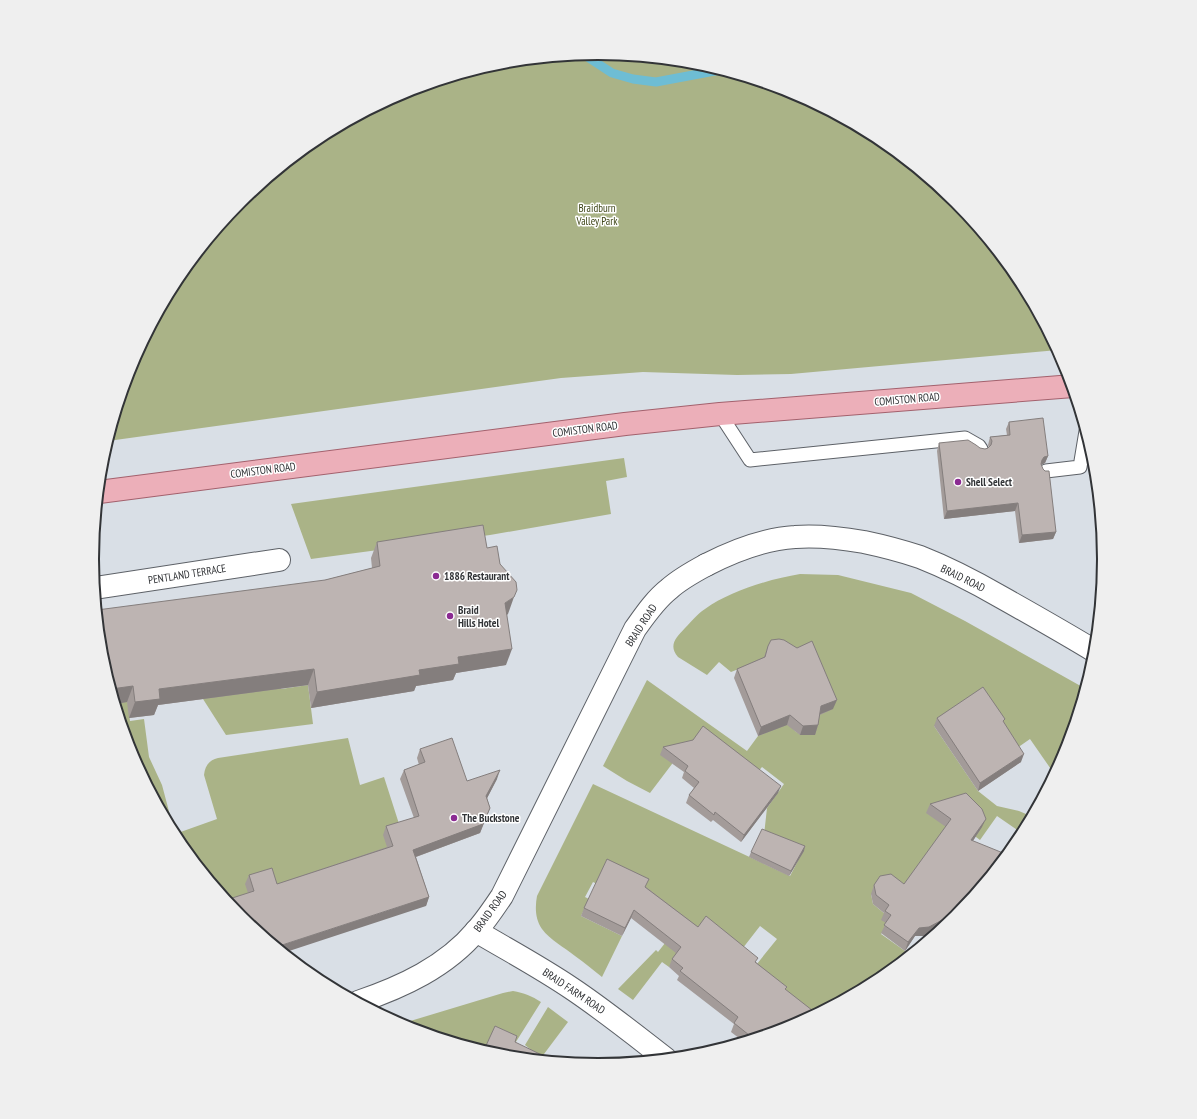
<svg xmlns="http://www.w3.org/2000/svg" width="1197" height="1119" font-family="'PT Sans Narrow',sans-serif">
	<rect width="100%" height="100%" fill="#d9dfe6"/>
	<!-- green -->
	<path fill="#aab387" d="M 599,53 L 698,63 L 793,92 L 880,138 L 957,202 L 1020,278 L 1058,350 L 791,374 L 737,375 L 643,372 L 561,378 L 108,441 L 131,365 L 177,278 L 241,201 L 317,138 L 405,91 L 500,63 Z
		M 624,458 L 627,477 L 606,481 L 611,514 L 490,535 L 311,559 L 291,504 Z
		M 800,574 L 838,575 L 911,593 L 965,621 L 1086,689 L 1066,754 L 1055,775 L 1030,739 L 1014,750 L 934,726 L 978,791 L 997,806 L 1019,811 L 1033,817 L 1023,834 L 997,816 L 980,840 L 976,837 L 948,828 L 974,896 L 953,920 L 871,894 L 873,904 L 885,914 L 888,924 L 881,934 L 905,951 L 912,954 L 880,981 L 809,1019 L 748,975 L 777,939 L 760,926 L 739,953 L 703,924 L 669,967 L 662,962 L 633,1000 L 618,989 L 656,950 L 658,952 L 680,924 L 593,882 L 585,897 L 589,899 L 581,916 L 622,936 L 602,977 C 593,970 585,963 575,956 C 564,947 550,940 542,929 C 535,919 535,907 537,896 L 593,784 L 790,876 L 803,851 L 764,835 L 767,808 L 784,784 L 762,767 L 756,774 L 672,756 L 672,764 L 650,793 L 627,781 L 603,766 L 647,680 L 747,751 L 758,736 L 789,723 C 795,733 803,739 813,732 L 764,659 L 731,672 L 719,662 L 707,675 L 678,657 C 668,645 676,638 685,628 C 691,622 697,614 705,609 C 730,591 770,579 800,574 Z
		M 278,661 L 281,689 L 308,685 L 313,724 L 226,735 L 203,699 L 200,672 Z
		M 125,681 L 130,721 L 144,719 L 149,757 L 162,785 L 175,834 L 217,819 L 204,775 C 205,766 209,760 218,758 L 348,738 L 360,785 L 384,777 L 401,830 L 389,855 L 231,907 L 177,841 L 130,753 L 109,683 Z
		M 513,991 C 524,993 532,996 541,1002 L 514,1045 L 484,1051 L 410,1029 L 407,1022 L 503,993 Z
		M 548,1007 L 568,1022 L 541,1058 L 525,1045 Z"/>
	<g fill="none" stroke-linecap="round" stroke-linejoin="round">
		<!-- stream -->
		<path stroke="#6ebdd4" stroke-width="9" d="M 582,55 L 586,56 L 612,73 L 633,79 L 656,82 L 720,70"/>
		<defs>
			<path id="lane" d="M 720,414 L 750,460 L 965,438 L 979,446 L 981,449
				M 1046,471 L 1080,467 L 1086,431"/>
			<path id="street" d="M 706,565 C 733,551 763,539 795,537 C 818,535 841,538 864,542 C 883,546 902,551 920,557 C 948,568 975,582 1001,597 C 1033,615 1065,633 1096,652
				M 95,588 L 279,560
				M 476,931 C 508,950 540,967 571,988 C 604,1010 635,1035 666,1059"/>
			<path id="secondary" d="M 358,1002 C 402,987 446,967 477,930 C 486,920 494,908 502,896 L 635,629 C 645,615 655,600 669,589 C 680,579 693,572 706,565"/>
			<path id="primary" d="M 99,492 L 625,424 L 720,414 L 1073,386"/>
		</defs>
		<!-- lane casing -->
		<use href="#lane" stroke="#5d6167" stroke-width="15"/>
		<!-- street casing -->
		<use href="#street" stroke="#5d6167" stroke-width="24"/>
		<!-- secondary casing -->
		<use href="#secondary" stroke="#5d6167" stroke-width="24"/>
		<!-- primary casing -->
		<use href="#primary" stroke="#a3616d" stroke-width="24"/>
		<!-- lane -->
		<use href="#lane" stroke="#fff" stroke-width="13"/>
		<!-- street -->
		<use href="#street" stroke="#fff" stroke-width="22"/>
		<!-- secondary -->
		<use href="#secondary" stroke="#fff" stroke-width="22"/>
		<!-- primary -->
		<use href="#primary" stroke="#ecafb9" stroke-width="22"/>
	</g>
	<!-- wall -->
	<path fill="#a39b99" d="M 1009,422 L 1048,456 L 1045,463 L 1041,465 L 1056,532 L 1053,539 L 1019,543 L 1015,511 L 944,519 L 937,451 L 939,443 L 985,449 L 989,448 L 988,445 L 990,437 L 1007,435 L 1006,429 Z
		M 377,542 L 487,548 L 508,614 L 506,615 L 506,665 L 456,673 L 453,680 L 416,686 L 414,691 L 311,708 L 308,685 L 158,705 L 154,715 L 129,718 L 127,702 L 115,704 L 102,658 L 325,580 L 372,568 L 371,558 Z
		M 768,646 L 833,709 L 820,715 L 818,725 L 815,735 L 800,735 L 787,725 L 758,736 L 734,678 L 737,669 L 764,657 Z
		M 937,718 L 1004,722 L 1021,762 L 978,791 L 934,726 Z
		M 663,747 L 778,793 L 741,842 L 713,820 L 711,822 L 686,803 L 689,795 L 694,788 L 682,778 L 684,772 L 660,755 Z
		M 420,749 L 467,781 L 497,779 L 487,798 L 490,808 L 480,833 L 416,857 L 429,897 L 426,906 L 248,893 L 245,884 L 249,875 L 277,884 L 387,847 L 383,835 L 386,826 L 414,818 L 400,779 L 404,770 L 419,765 L 417,758 Z
		M 930,804 L 982,827 L 973,841 L 989,877 L 956,918 L 942,929 L 941,928 L 926,936 L 915,936 L 905,951 L 881,933 L 886,923 L 881,920 L 884,913 L 873,904 L 871,894 L 874,885 L 904,884 L 946,827 L 926,813 Z
		M 804,851 L 789,876 L 749,857 L 751,852 Z
		M 646,887 L 698,927 L 756,962 L 786,990 L 792,1028 L 744,1042 L 731,1032 L 734,1024 L 677,980 L 679,976 L 669,967 L 672,959 L 676,953 L 631,918 L 622,936 L 581,916 L 584,908 Z"/>
	<!-- shaded-wall -->
	<path fill="#847e7d" d="M 1048,456 L 1045,463 L 1041,465 L 1042,460 L 1044,457 Z
		M 1018,503 L 1015,511 L 944,519 L 947,511 Z
		M 1056,532 L 1053,539 L 1019,543 L 1022,535 Z
		M 514,597 L 508,614 L 499,619 L 505,603 Z
		M 512,649 L 506,665 L 456,673 L 453,680 L 416,686 L 414,691 L 311,708 L 317,692 L 419,670 L 458,657 Z
		M 314,669 L 308,685 L 158,705 L 154,715 L 129,718 L 135,702 L 159,689 Z
		M 133,686 L 127,702 L 115,704 L 111,689 Z
		M 837,700 L 833,709 L 818,715 L 821,706 Z
		M 790,715 L 787,725 L 758,736 L 761,727 Z
		M 818,725 L 815,735 L 800,735 L 803,726 Z
		M 1024,754 L 1021,762 L 978,791 L 980,783 Z
		M 500,770 L 497,779 L 483,806 L 486,796 Z
		M 781,786 L 778,793 L 741,842 L 744,835 Z
		M 490,808 L 480,833 L 410,859 L 413,850 Z
		M 986,819 L 982,827 L 968,848 L 971,840 Z
		M 805,846 L 804,851 L 789,876 L 791,871 Z
		M 999,866 L 990,877 L 989,877 L 956,918 L 952,922 L 992,868 Z
		M 429,897 L 426,906 L 283,953 L 276,947 Z
		M 634,910 L 631,918 L 622,936 L 625,928 Z
		M 944,919 L 941,928 L 926,936 L 915,936 L 905,951 L 908,942 L 919,928 Z"/>
	<!-- building -->
	<path fill="#bdb4b2" stroke="#847e7d" d="M 1043,418 L 1048,456 L 1044,457 L 1042,460 L 1041,464 L 1043,469 L 1045,471 L 1049,471 L 1056,532 L 1022,535 L 1018,503 L 947,511 L 939,443 L 968,440 L 976,445 L 980,448 L 985,449 L 988,448 L 991,445 L 992,441 L 990,437 L 1010,435 L 1009,422 Z
		M 483,525 L 487,548 L 497,546 L 500,564 L 516,582 L 517,590 L 514,597 L 505,603 L 512,649 L 458,657 L 459,664 L 419,670 L 420,675 L 317,692 L 314,669 L 159,689 L 160,699 L 135,702 L 133,686 L 111,689 L 102,658 L 97,610 L 325,580 L 380,566 L 377,542 Z
		M 779,639 L 784,640 L 797,648 L 812,641 L 837,700 L 821,706 L 818,725 L 803,726 L 790,715 L 761,727 L 737,669 L 765,657 L 768,646 L 771,640 Z
		M 983,687 L 1005,719 L 1003,721 L 1024,754 L 980,783 L 937,718 Z
		M 703,726 L 781,786 L 744,835 L 715,812 L 714,815 L 689,795 L 699,782 L 685,771 L 688,766 L 663,747 L 693,740 Z
		M 452,738 L 467,781 L 500,770 L 486,796 L 490,808 L 483,824 L 413,850 L 429,897 L 276,947 L 240,917 L 226,900 L 254,891 L 249,875 L 272,868 L 277,884 L 393,846 L 386,826 L 419,816 L 404,770 L 425,762 L 420,749 Z
		M 966,793 L 982,809 L 986,819 L 971,840 L 1008,855 L 999,866 L 992,868 L 952,922 L 950,923 L 944,919 L 929,927 L 919,928 L 908,942 L 884,925 L 891,915 L 885,911 L 889,905 L 876,895 L 874,885 L 880,876 L 891,874 L 904,884 L 951,819 L 930,804 Z
		M 762,829 L 805,846 L 791,871 L 751,852 Z
		M 607,859 L 649,879 L 645,887 L 698,927 L 706,916 L 758,958 L 755,962 L 787,987 L 785,989 L 817,1014 L 792,1028 L 754,1039 L 734,1023 L 738,1017 L 680,971 L 683,968 L 672,959 L 681,947 L 634,910 L 625,928 L 584,908 Z
		M 495,1026 L 517,1036 L 515,1042 L 546,1057 L 552,1061 L 499,1056 L 477,1049 L 478,1048 L 484,1050 Z"/>
	<!-- markers -->
	<g fill="#8b2a92" stroke="#fff" stroke-width="1.5">
		<circle cx="958" cy="482" r="4"/>
		<circle cx="436" cy="576" r="4"/>
		<circle cx="450" cy="616" r="4"/>
		<circle cx="454" cy="818" r="4"/>
	</g>
	<g text-anchor="middle" dominant-baseline="central" stroke-width="3" stroke-linejoin="round" paint-order="stroke">
		<!-- park labels -->
		<g font-size="11" fill="#3e4517" stroke="#fff">
			<text x="597" y="208">Braidburn<tspan x="597" dy="13">Valley Park</tspan></text>
		</g>
		<!-- street labels -->
		<g font-size="11" fill="#323437" stroke="#fff">
			<text transform="translate(907 399) rotate(-5)">COMISTON ROAD</text>
			<text transform="translate(585 429) rotate(-7)">COMISTON ROAD</text>
			<text transform="translate(263 470) rotate(-7)">COMISTON ROAD</text>
			<text transform="translate(187 574) rotate(-9)">PENTLAND TERRACE</text>
			<text transform="translate(963 578) rotate(26)">BRAID ROAD</text>
			<text transform="translate(641 625) rotate(-57)">BRAID ROAD</text>
			<text transform="translate(490 911) rotate(-54)">BRAID ROAD</text>
			<text transform="translate(574 991) rotate(34)">BRAID FARM ROAD</text>
		</g>
		<!-- poi labels -->
		<g font-size="11" font-weight="bold" fill="#323437" stroke="#fff" text-anchor="start">
			<text x="966" y="482">Shell Select</text>
			<text x="444" y="576">1886 Restaurant</text>
			<text x="458" y="610">Braid<tspan x="458" dy="13">Hills Hotel</tspan></text>
			<text x="462" y="818">The Buckstone</text>
		</g>
	</g>
	<!-- crop -->
	<path d="M0 0H1197V1119H0ZM99 559a499 499 0 1 1 998 0a499 499 0 1 1-998 0Z" fill="#efefef" fill-rule="evenodd"/>
	<path fill="none" stroke="#323437" stroke-width="2" d="M99 559a499 499 0 1 1 998 0a499 499 0 1 1-998 0Z"/>
</svg>
